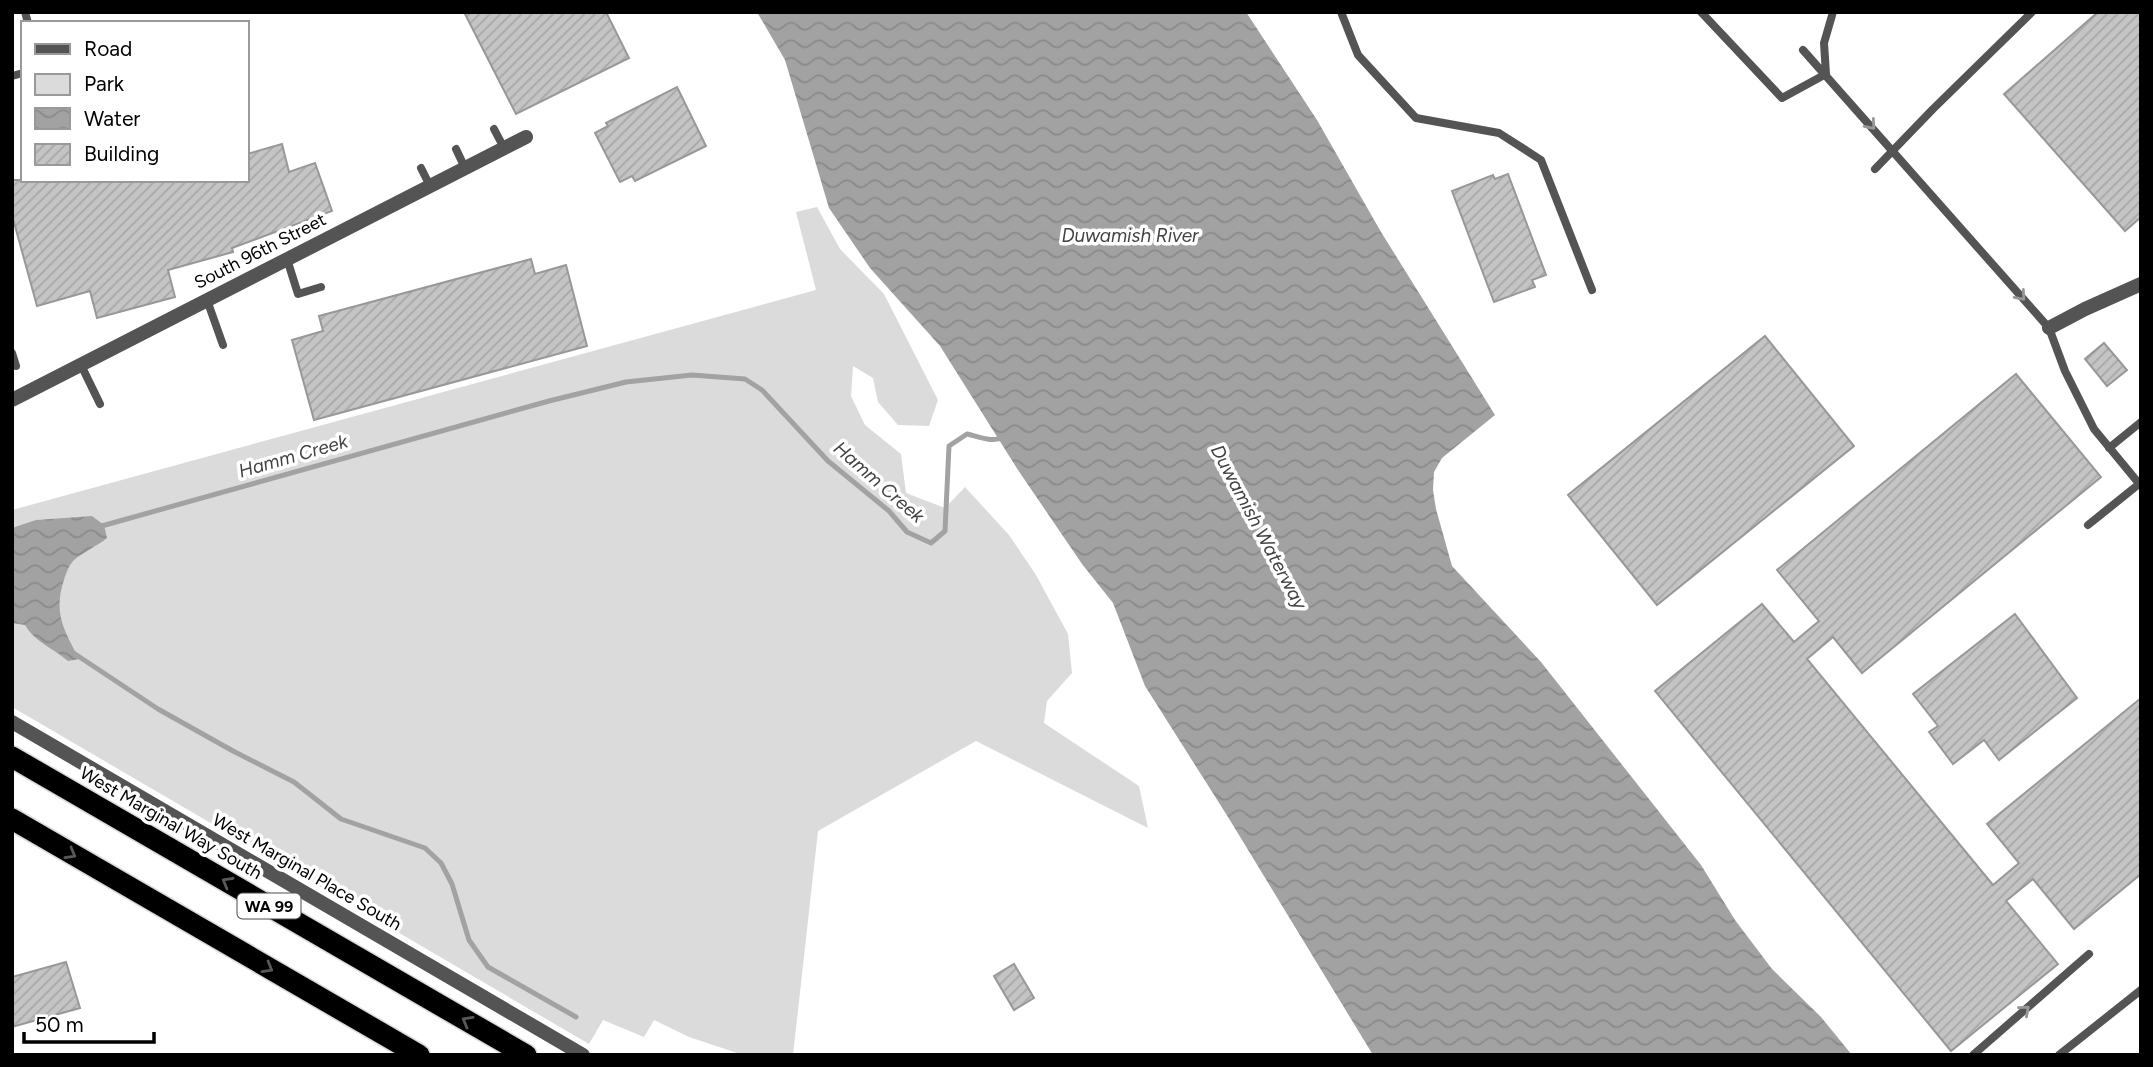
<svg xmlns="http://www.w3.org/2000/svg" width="2153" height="1067" font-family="Figtree,sans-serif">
	<defs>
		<pattern id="water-waves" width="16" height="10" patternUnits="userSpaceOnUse" patternTransform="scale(1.75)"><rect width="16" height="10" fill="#a2a2a2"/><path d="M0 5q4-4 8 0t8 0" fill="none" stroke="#8a8a8a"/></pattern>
		<pattern id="building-hatch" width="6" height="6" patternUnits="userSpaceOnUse" patternTransform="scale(1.75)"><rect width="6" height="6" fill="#c4c4c4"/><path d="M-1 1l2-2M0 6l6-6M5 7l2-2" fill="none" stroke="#a7a7a7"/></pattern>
	</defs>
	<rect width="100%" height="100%" fill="#fff"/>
	<!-- green -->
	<path fill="#dbdbdb" d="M 817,207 L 840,249 L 884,294 L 938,400 L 929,426 L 898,425 L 878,402 L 873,378 L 853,366 L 851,396 L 865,425 L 901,454 L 906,493 L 945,508 L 965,487 L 1009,535 L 1036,575 L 1068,634 L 1072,673 L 1047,701 L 1044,723 L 1139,786 L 1148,828 L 976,741 L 818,831 L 793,1055 L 743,1055 L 689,1037 L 654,1020 L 644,1037 L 603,1020 L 589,1044 L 12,707 L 12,510 L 816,290 L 796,212 Z"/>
	<!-- water -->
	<path fill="url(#water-waves)" d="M 757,12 L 1246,12 L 1317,120 L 1381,232 L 1495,415 L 1442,458 L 1434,472 L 1433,490 L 1436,509 L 1452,566 L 1541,662 L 1701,865 L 1735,920 L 1772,969 L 1821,1017 L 1852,1055 L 1373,1055 L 1228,817 L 1145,686 L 1113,603 L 1082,564 L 1018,470 L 940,346 L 870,268 L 829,208 L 785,60 Z
		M 92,516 L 104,525 L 107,538 C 97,546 84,552 74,560 C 69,565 66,573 64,580 C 53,613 64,630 79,659 L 68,661 C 53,648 35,642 25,625 L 12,623 L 12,528 L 36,520 Z"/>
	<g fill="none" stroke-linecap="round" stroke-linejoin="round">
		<!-- stream -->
		<path stroke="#a2a2a2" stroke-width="5" d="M 98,527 L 549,401 L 626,382 L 692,375 L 745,379 L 762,390 L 828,461 L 889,511 L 907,532 L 931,543 L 945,531 L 949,446 L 967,434 C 980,437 992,443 1005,437
			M 72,652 L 158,709 L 233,751 L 294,782 L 341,819 L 425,848 L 441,863 L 452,884 L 469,940 L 488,967 L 576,1017"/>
	</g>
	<!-- building -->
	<path fill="url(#building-hatch)" stroke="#989898" stroke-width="2" d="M 464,12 L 606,12 L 629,58 L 516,114 Z
		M 2098,12 L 2141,12 L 2141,217 L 2125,231 L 2004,94 Z
		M 677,87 L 706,146 L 635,181 L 632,176 L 620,182 L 595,133 L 608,126 L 606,123 Z
		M 282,144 L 289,172 L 315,163 L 332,211 L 232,248 L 233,252 L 168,270 L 175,297 L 97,318 L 90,291 L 37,306 L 12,215 L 12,180 L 247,180 L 247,154 Z
		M 1508,174 L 1546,275 L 1532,280 L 1535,287 L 1494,302 L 1452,191 L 1493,175 L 1495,179 Z
		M 531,259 L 535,274 L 566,265 L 587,346 L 314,420 L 292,340 L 323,331 L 319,316 Z
		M 1765,336 L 1854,446 L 1657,605 L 1568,495 Z
		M 2104,343 L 2127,370 L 2107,386 L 2085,359 Z
		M 2016,374 L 2101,477 L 1862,673 L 1833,637 L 1807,659 L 1993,885 L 2019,863 L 1987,824 L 2141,698 L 2141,874 L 2074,929 L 2033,879 L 2006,901 L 2058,964 L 1951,1051 L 1655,691 L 1762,604 L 1794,642 L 1819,621 L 1777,570 Z
		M 2015,614 L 2077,698 L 1999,760 L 1984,740 L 1953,764 L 1929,732 L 1938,726 L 1913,694 Z
		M 66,962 L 80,1008 L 12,1027 L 12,977 Z
		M 1014,964 L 1034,998 L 1014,1010 L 994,976 Z"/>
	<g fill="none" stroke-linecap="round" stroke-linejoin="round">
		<defs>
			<path id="motorway" d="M 12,757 L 526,1055
				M 12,819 L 419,1055"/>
		</defs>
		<!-- motorway casing -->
		<use href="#motorway" stroke="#dbdbdb" stroke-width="24"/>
		<!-- service -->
		<path stroke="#545454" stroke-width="8" d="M 25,12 L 28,23
			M 1341,12 L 1358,55 L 1416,118 L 1499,133 L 1541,160 L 1592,290
			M 1701,12 L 1782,98 L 1826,74
			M 1803,50 L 2049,328 L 2065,371 L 2094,429 L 2141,486
			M 1826,74 L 1824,43 L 1833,12
			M 12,76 L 23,73
			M 494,129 L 504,148
			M 456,149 L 465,168
			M 421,168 L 430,186
			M 1875,169 L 1933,109 L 2032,12
			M 287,259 L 298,294 L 321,287
			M 207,300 L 223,345
			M 12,353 L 16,366
			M 81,365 L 100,404
			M 2109,448 L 2141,422
			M 2088,525 L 2139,484
			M 1973,1055 L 2089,954
			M 2059,1055 L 2141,990"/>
		<!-- minor -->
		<path stroke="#545454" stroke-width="14" d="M 2049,328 L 2085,309 L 2141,284
			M 12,400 L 526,137"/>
		<!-- tertiary -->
		<path stroke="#545454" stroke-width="14" d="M 12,722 L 583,1055"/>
		<!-- motorway -->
		<use href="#motorway" stroke="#000" stroke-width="21"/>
	</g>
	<!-- one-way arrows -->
	<defs><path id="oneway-chevron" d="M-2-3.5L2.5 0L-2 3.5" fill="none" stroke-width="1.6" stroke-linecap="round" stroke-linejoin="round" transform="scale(1.75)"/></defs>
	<g stroke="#989898">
		<use href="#oneway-chevron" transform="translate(1871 125) rotate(49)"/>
		<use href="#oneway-chevron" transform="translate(2021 296) rotate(49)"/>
		<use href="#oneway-chevron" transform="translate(2025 1010) rotate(-41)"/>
	</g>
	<g stroke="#595959">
		<use href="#oneway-chevron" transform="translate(71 854) rotate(30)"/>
		<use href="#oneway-chevron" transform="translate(227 882) rotate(-150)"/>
		<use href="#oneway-chevron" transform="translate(268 968) rotate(30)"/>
		<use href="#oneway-chevron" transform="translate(467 1021) rotate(-150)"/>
	</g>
	<g text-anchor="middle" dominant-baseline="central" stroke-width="7" stroke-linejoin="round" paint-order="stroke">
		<!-- shield labels -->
		<rect fill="#fff" stroke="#4c4c4c" stroke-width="2" x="237.5" y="893.5" width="63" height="25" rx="5"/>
		<g font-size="16" font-weight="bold" fill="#000">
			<text x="269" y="906">WA 99</text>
		</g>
		<!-- street labels -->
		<g font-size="18" fill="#000" stroke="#fff">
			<text transform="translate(260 251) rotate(-27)">South 96th Street</text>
			<text transform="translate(171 823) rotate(30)">West Marginal Way South</text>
			<text transform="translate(307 872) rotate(30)">West Marginal Place South</text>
		</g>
		<!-- water labels -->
		<g font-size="19" font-style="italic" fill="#434343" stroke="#fff">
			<text x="1130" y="235">Duwamish River</text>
			<text transform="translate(293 456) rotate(-16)">Hamm Creek</text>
			<text transform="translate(879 482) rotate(41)">Hamm Creek</text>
			<text transform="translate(1259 527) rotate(62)">Duwamish Waterway</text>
		</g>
	</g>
	<!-- border -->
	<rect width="2153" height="1067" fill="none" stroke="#000000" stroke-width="28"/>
	<!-- legend -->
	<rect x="21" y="21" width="228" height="161" fill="#ffffff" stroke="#999999" stroke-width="2"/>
	<rect x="35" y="44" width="35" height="10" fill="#545454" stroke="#999999" stroke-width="2"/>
	<text x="84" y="56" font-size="21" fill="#000000">Road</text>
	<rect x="35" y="74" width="35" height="21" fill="#dbdbdb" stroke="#999999" stroke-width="2"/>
	<text x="84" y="91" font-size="21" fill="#000000">Park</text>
	<rect x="35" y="108" width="35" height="21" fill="url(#water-waves)" stroke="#999999" stroke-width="2"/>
	<text x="84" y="126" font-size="21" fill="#000000">Water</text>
	<rect x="35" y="144" width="35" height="21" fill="url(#building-hatch)" stroke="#999999" stroke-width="2"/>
	<text x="84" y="161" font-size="21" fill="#000000">Building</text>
	<!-- scale -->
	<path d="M24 1032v10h130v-10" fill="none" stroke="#000000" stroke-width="3.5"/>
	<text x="35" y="1032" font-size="21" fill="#000000" stroke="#ffffff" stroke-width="5" paint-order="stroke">50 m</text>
</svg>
